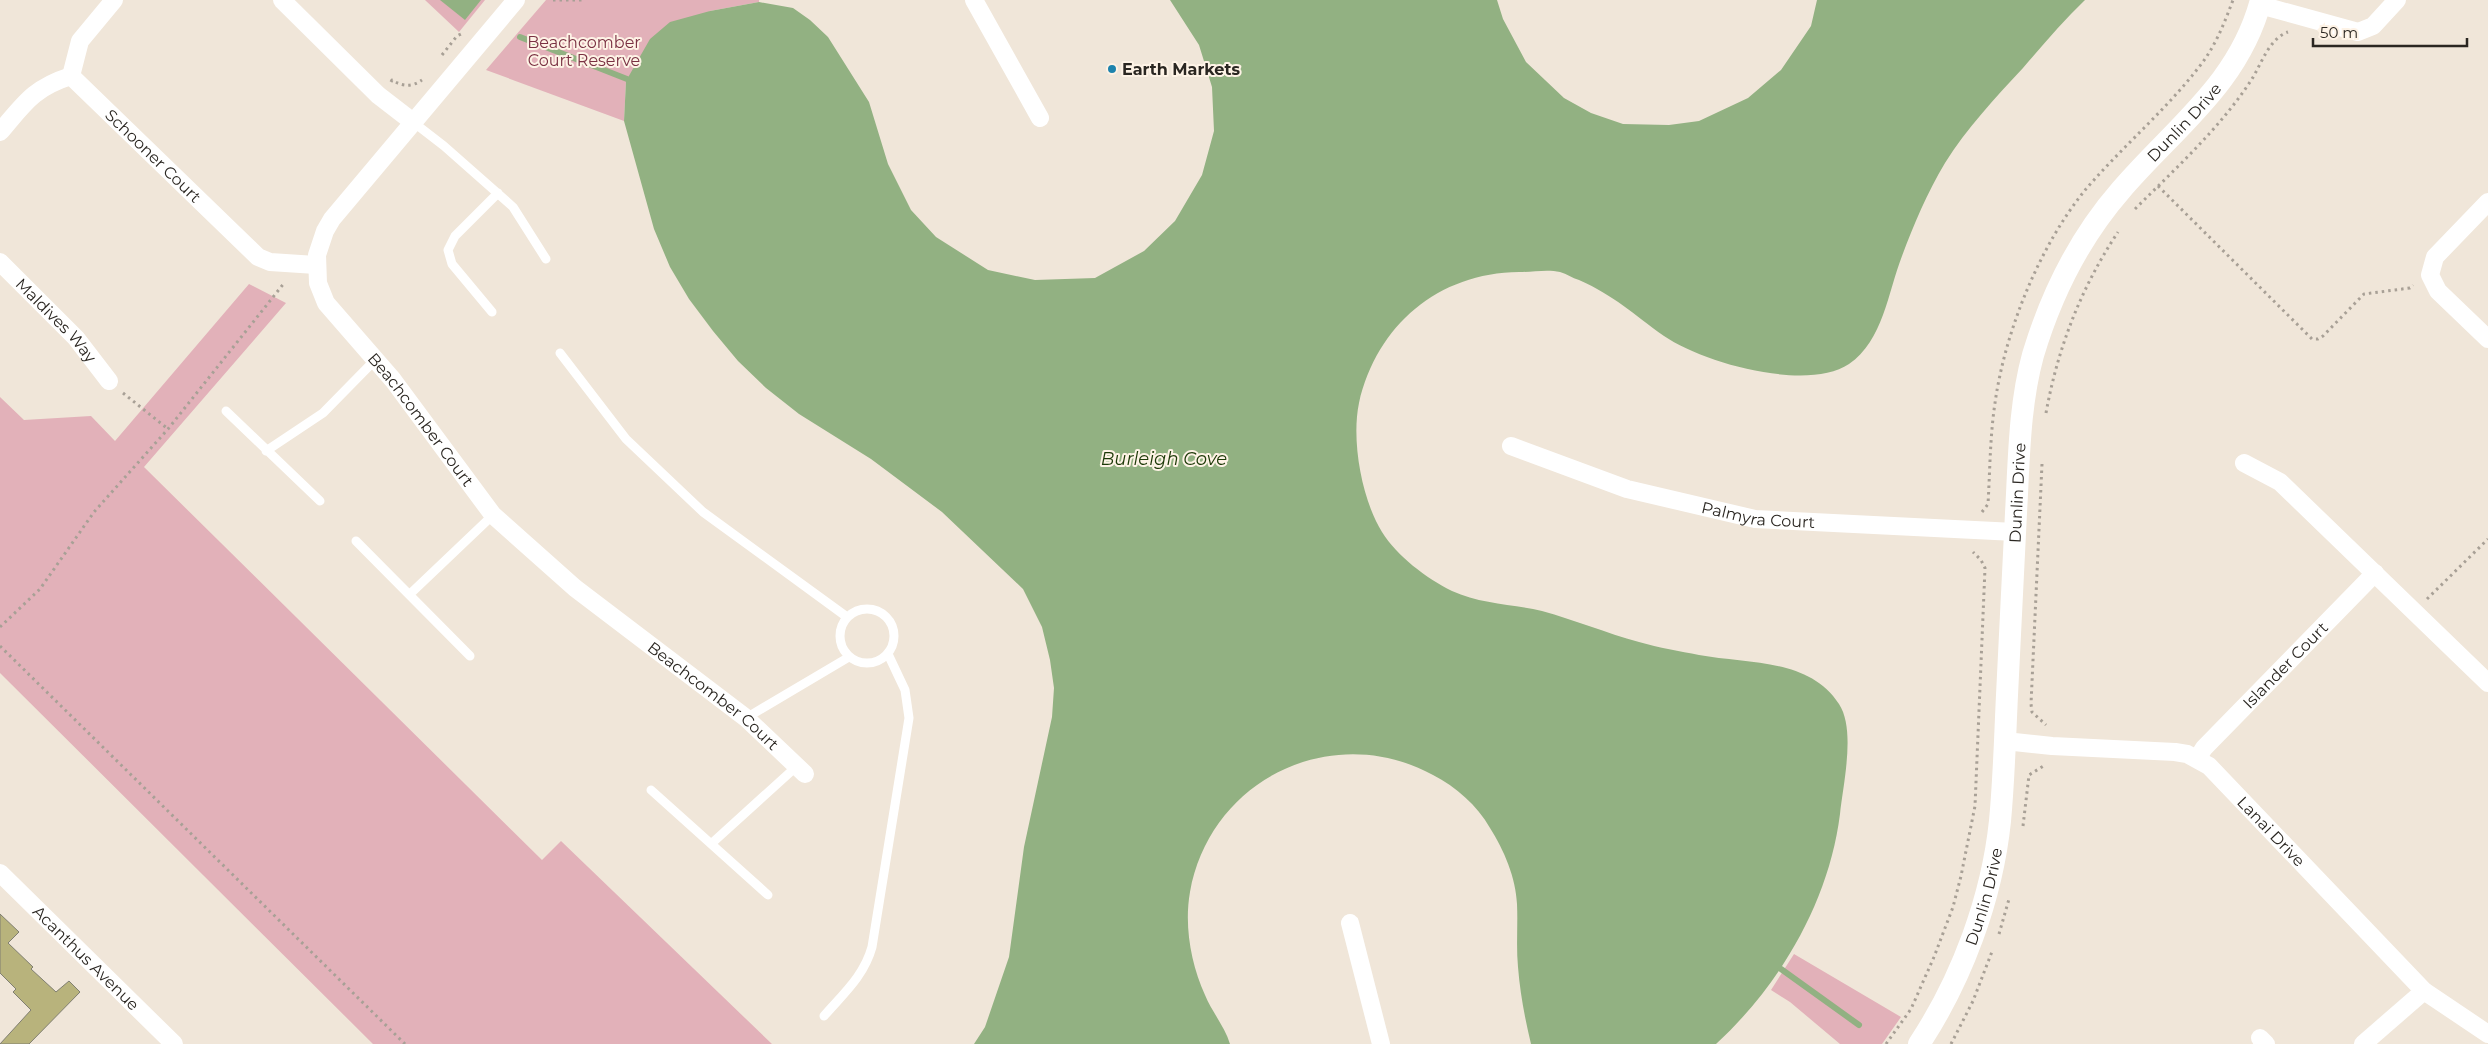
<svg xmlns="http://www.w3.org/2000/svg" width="2488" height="1044" font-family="Montserrat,sans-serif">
	<rect width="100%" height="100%" fill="#f0e6d9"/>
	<!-- green -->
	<path fill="#e2b1b9" d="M 425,0 L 485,0 L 459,32 Z
		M 546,0 L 759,0 L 759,2 L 710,11 L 626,81 L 624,121 L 486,70 Z
		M 249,284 L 286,303 L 144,467 L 542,860 L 561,841 L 772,1044 L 373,1044 L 0,673 L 0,397 L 24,420 L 91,416 L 115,441 Z
		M 1794,954 L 1901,1017 L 1882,1044 L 1840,1044 L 1790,1002 L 1771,990 Z"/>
	<!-- water -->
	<path fill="#92b182" d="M 440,0 L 481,0 L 465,20 Z
		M 1170,0 L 1497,0 L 1503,19 L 1526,62 L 1564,98 L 1591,113 L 1623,124 L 1669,125 L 1699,121 L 1748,98 L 1781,70 L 1811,26 L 1817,0 L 2085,0 C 2063,21 2043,45 2023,68 C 1995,98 1967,128 1945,163 C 1927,193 1914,224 1902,256 C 1888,292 1883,341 1849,364 C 1807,392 1703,363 1664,336 C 1633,314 1615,296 1579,280 C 1572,278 1567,274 1560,272 C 1548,269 1532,272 1519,272 C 1438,273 1377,325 1359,403 C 1351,441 1362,500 1382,532 C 1397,556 1426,578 1452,591 C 1480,604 1512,604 1542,611 C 1575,620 1606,633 1639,642 C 1659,648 1680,651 1699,655 C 1748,664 1809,658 1839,704 C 1856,730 1843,784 1840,814 C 1829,902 1780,985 1716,1044 L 1531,1044 C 1525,1019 1520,993 1518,967 C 1516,946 1518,925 1517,904 C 1516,878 1504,850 1490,828 C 1477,805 1456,787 1433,775 C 1333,720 1210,779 1190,892 C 1184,926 1191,964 1205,995 C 1212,1012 1225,1027 1230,1044 L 974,1044 L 985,1027 L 1009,957 L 1024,847 L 1052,717 L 1054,688 L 1050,660 L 1042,627 L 1023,589 L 942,512 L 871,459 L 799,414 L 766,388 L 738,361 L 713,331 L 689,299 L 670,267 L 654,229 L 624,121 L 626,81 L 650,39 L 670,22 L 710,11 L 759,2 L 793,8 L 810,20 L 828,37 L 869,102 L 888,164 L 911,210 L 936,237 L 988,270 L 1035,280 L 1095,278 L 1144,251 L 1175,221 L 1202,175 L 1214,131 L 1212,87 L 1199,45 Z"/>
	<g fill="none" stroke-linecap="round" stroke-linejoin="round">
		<!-- stream -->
		<path stroke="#92b182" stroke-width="6" d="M 520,37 L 627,79
			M 1781,969 L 1859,1025"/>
	</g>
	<!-- building -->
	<path fill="#b8b37c" stroke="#807f71" d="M 0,914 L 19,932 L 8,943 L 33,967 L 31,969 L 56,992 L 69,981 L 80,992 L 29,1044 L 0,1044 L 31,1010 L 13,992 L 16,989 L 0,973 Z"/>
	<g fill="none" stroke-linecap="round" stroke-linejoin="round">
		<!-- path -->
		<path stroke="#a8a096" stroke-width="3" stroke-dasharray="2.5 4" stroke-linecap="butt" d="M 553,0 L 583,0
			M 442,55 L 457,36 L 463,33
			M 391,82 L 392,80 C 403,87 412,87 422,80
			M 2158,186 L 2312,339 L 2318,339 L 2323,336 L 2364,294 L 2410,288 L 2413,285
			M 2135,209 C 2176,168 2218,130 2250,82 C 2261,66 2268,39 2288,32
			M 123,393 L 168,429
			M 2046,413 C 2058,347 2081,288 2118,232
			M 2042,464 L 2031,704 L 2032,712 L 2046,725
			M 1982,512 L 1988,504 C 1990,470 1990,436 1995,403 C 2005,331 2040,245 2086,189 C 2122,147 2165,111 2199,67 C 2215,47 2224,24 2233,0
			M 2427,599 L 2488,539
			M 0,627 L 40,589 L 94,512 L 168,429 L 285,282
			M 0,646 L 405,1044
			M 2023,826 L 2029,775 L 2045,765
			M 1999,934 L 2009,899
			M 1886,1044 L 1911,1009 L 1934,957 L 1953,907 L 1961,876 L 1975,806 L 1985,568 L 1981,560 L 1973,552
			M 1951,1044 L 1973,1001 L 1993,949"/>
		<!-- service -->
		<path stroke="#fff" stroke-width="9" d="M 413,122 L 444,146 L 513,207 L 546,259
			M 492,312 L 452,264 L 448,250 L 455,236 L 498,193
			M 560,353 L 626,439 L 703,512 L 847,617
			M 226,411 L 320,501
			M 266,451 L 323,413 L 375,360
			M 356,541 L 470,656
			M 410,594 L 493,515
			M840 636a27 27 0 1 1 54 0a27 27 0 1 1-54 0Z
			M 746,718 L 849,657
			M 651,790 L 768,895
			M 711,844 L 797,766
			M 824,1016 C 843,994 864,976 872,947 L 909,718 L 905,690 L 888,654"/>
		<!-- minor -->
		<g stroke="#fff" stroke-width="18">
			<path id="s1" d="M 114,0 L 80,41 L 71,76 L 258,257 L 270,262 L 316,265"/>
			<path d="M 282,0 L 378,95 L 413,122"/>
			<path id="s2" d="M 516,0 L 332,219 L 325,231 L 317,255 L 318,283 L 326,303 L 393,380 L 493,515 L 575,588 L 746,718 L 805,774"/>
			<path d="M 974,0 L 1040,118"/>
			<path d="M 2260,5 L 2358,32 L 2373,26 L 2397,0"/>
			<path d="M 0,132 C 24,104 33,88 71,76"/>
			<path d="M 2488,202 L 2435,257 L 2430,275 L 2438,291 L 2488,339"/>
			<path id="s3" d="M 0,262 L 76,338 L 109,381"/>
			<path id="s4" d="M 1511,446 L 1627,489 L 1755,519 L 2015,532"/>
			<path d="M 2244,463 L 2280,482 L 2488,683"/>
			<path id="s5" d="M 2005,741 L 2052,746 L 2175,752 L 2187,754 L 2209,766 L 2424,991 L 2488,1034"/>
			<path id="s6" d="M 2197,759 L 2204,748 L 2375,573"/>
			<path id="s7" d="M 0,873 L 174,1044"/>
			<path d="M 1350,923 L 1381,1044"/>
			<path d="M 2260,1038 L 2266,1044"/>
			<path d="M 2363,1044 L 2424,991"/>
		</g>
		<!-- tertiary -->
		<path stroke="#fff" stroke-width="22" id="s8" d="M 1919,1044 C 1962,979 1992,898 2000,821 C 2004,779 2005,737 2007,695 C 2010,635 2013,574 2016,513 C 2019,461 2019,406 2033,355 C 2051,295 2080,237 2121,190 C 2174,128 2239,84 2261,0"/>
	</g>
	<!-- markers -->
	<circle fill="#1d83ad" stroke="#fef3e6" stroke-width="2" cx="1112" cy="69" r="5"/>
	<g text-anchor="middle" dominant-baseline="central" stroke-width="4" stroke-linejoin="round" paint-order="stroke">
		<!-- park labels -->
		<g font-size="16" fill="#7a3143" stroke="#fef3e6">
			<text x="584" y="42">Beachcomber<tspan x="584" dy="18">Court Reserve</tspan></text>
		</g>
		<!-- poi labels -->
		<g font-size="16" font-weight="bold" fill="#2a2621" stroke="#fef3e6" text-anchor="start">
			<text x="1122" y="69">Earth Markets</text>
		</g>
		<!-- street labels -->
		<g font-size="16" fill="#2a2621" stroke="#fef3e6">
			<text stroke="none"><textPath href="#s8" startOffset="988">Dunlin Drive</textPath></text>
			<text stroke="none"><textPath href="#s1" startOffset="204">Schooner Court</textPath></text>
			<text stroke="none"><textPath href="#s3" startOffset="81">Maldives Way</textPath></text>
			<text stroke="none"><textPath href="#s2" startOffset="525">Beachcomber Court</textPath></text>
			<text stroke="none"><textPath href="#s8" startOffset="568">Dunlin Drive</textPath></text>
			<text stroke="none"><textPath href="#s4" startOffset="258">Palmyra Court</textPath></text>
			<text stroke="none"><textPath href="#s6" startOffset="129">Islander Court</textPath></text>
			<text stroke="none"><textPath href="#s2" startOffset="930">Beachcomber Court</textPath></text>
			<text stroke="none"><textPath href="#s5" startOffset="298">Lanai Drive</textPath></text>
			<text stroke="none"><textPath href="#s8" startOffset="162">Dunlin Drive</textPath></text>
			<text stroke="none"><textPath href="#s7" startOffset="121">Acanthus Avenue</textPath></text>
		</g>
		<!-- water labels -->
		<g font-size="18" font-style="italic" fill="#1c3907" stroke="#fef3e6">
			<text x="1164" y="459">Burleigh Cove</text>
		</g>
	</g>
	<!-- scale -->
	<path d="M2313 38v8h154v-8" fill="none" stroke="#2a2621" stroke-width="2.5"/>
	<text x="2320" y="38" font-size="15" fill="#2a2621" stroke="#fef3e6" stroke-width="4" paint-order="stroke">50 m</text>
</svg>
